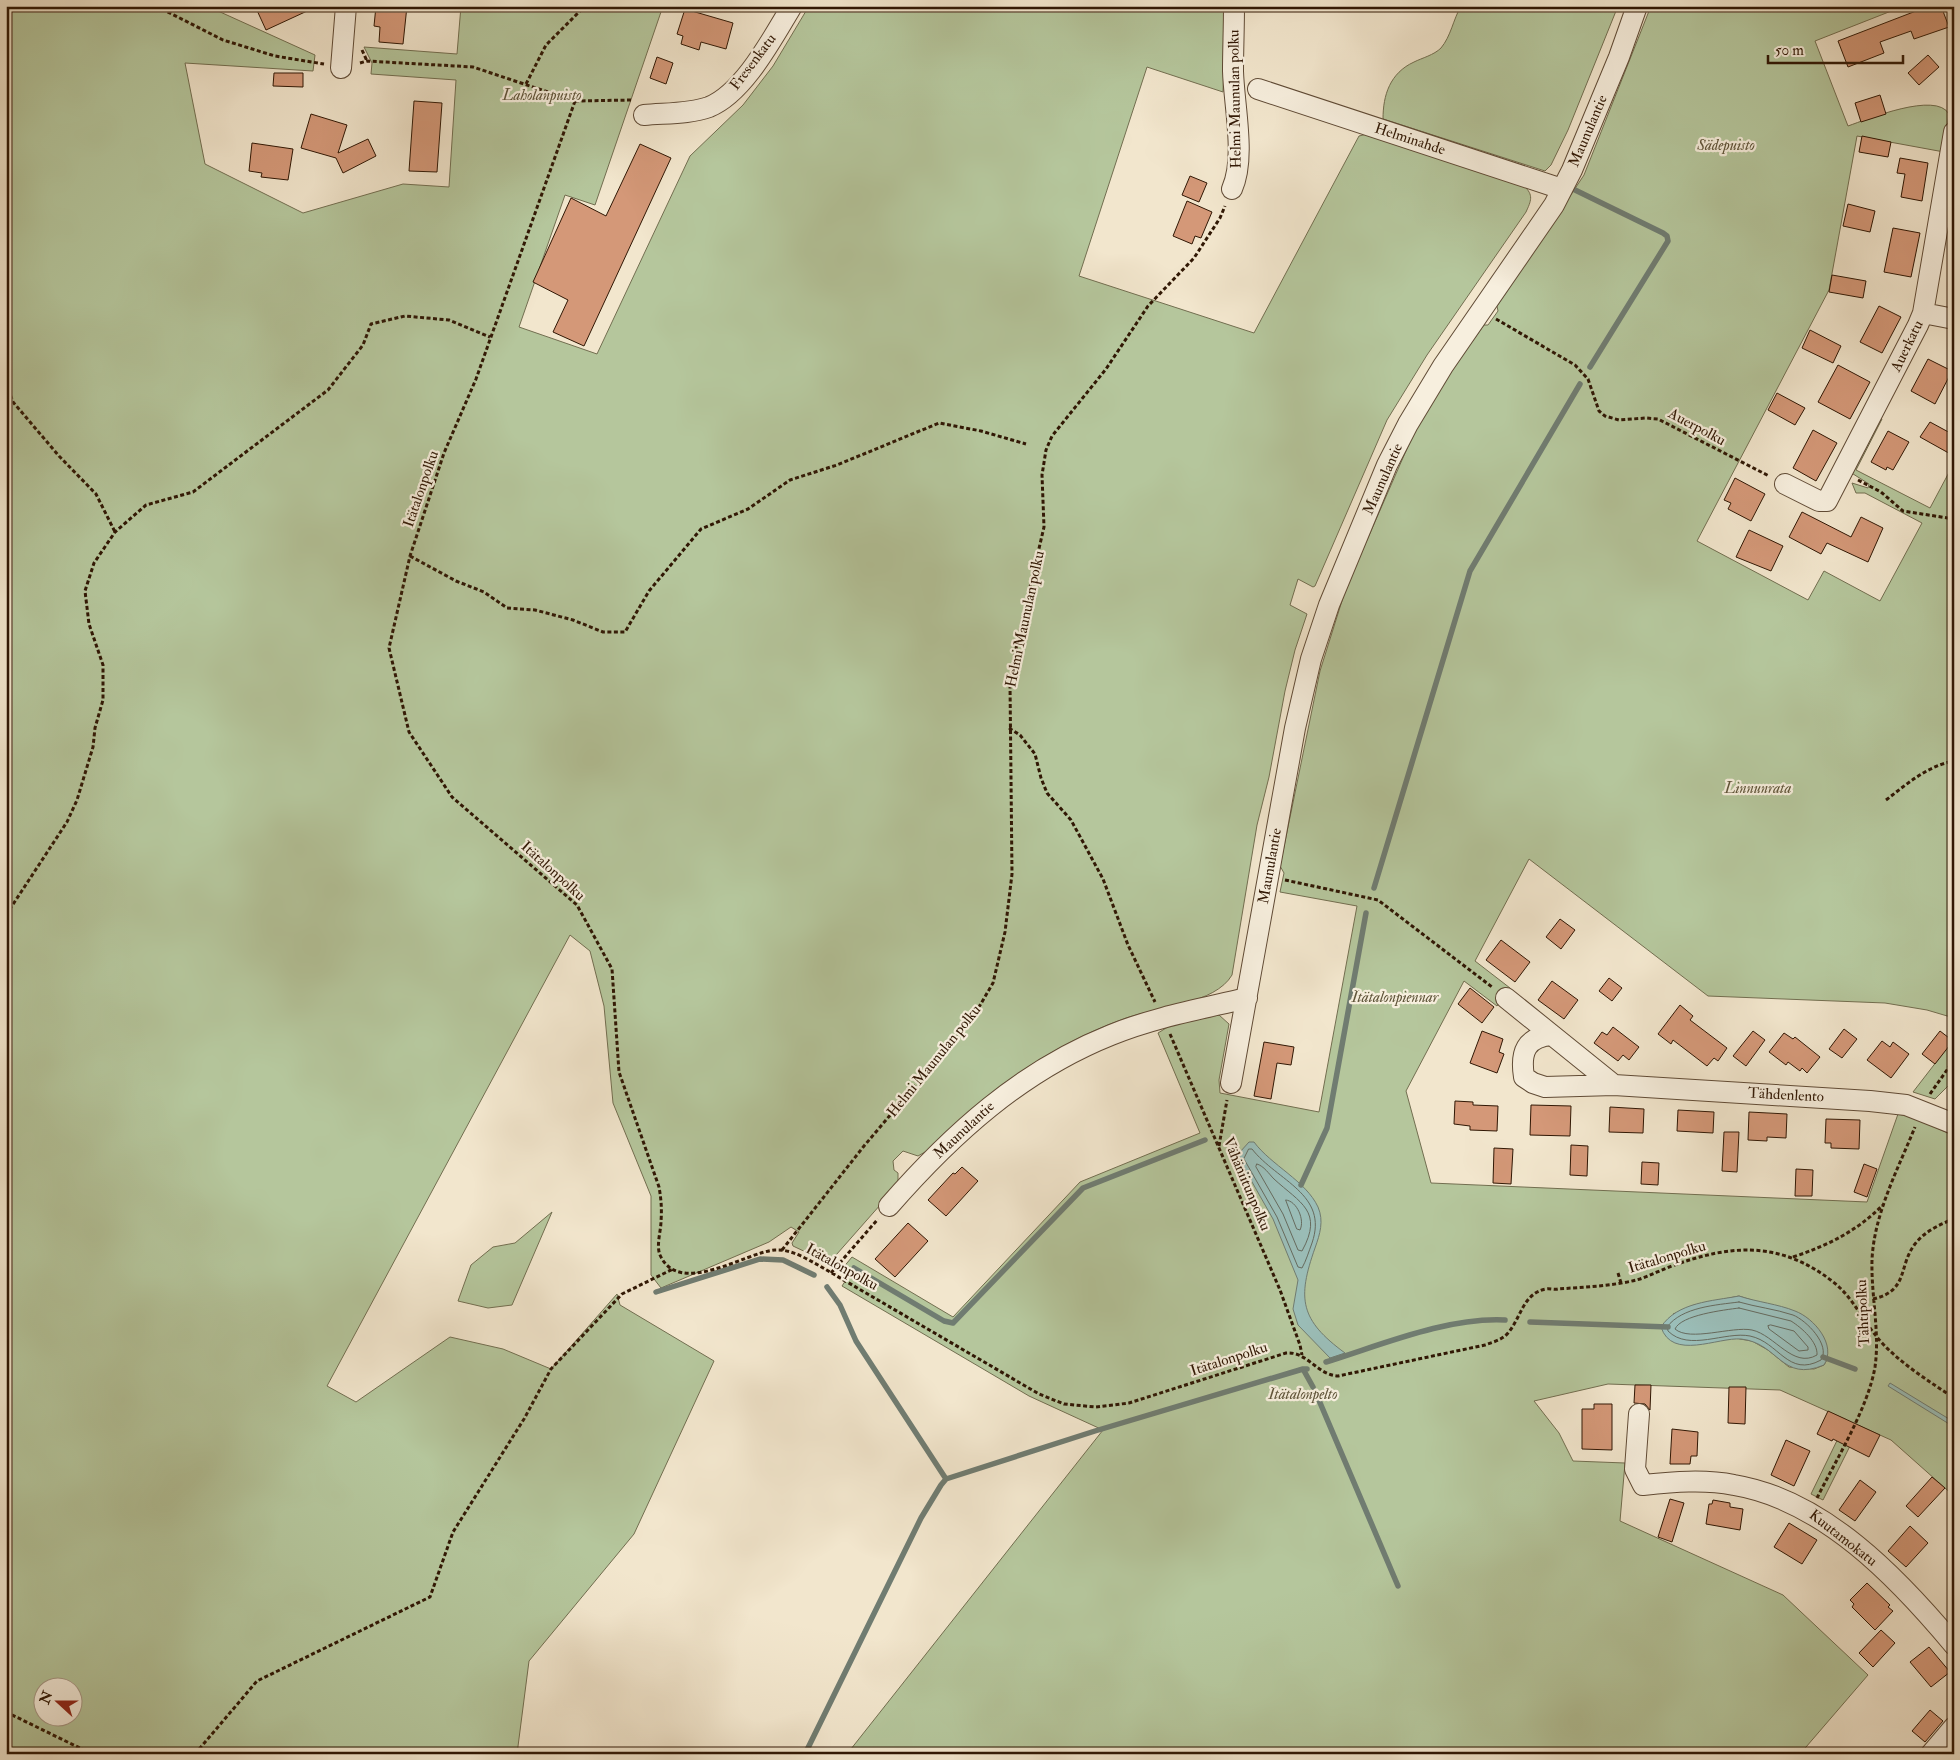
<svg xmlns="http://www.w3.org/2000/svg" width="1960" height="1760" font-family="'IM FELL Double Pica',serif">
	<rect width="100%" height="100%" fill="#f2e6cd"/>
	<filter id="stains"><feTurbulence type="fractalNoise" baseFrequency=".004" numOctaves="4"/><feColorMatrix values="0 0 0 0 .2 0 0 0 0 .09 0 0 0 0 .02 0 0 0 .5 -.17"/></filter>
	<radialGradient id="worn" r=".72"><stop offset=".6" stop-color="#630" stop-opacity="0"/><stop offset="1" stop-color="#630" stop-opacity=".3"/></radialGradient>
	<!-- green -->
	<path fill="#b5c69c" stroke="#726e50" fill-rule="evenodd" d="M 6,6 L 207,6 L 315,55 L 313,71 L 185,63 L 205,164 L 303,213 L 403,184 L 449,187 L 456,80 L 371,74 L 372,63 L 364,47 L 457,54 L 461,6 L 663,6 L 595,205 L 565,195 L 519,327 L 597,354 L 690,156 L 743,105 L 773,66 L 809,6 L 1226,6 L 1223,92 L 1147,67 L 1079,276 L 1254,333 L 1359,136 L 1367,134 L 1524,186 C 1534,195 1531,201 1526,212 L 1427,355 L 1387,420 L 1315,586 L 1313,587 L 1298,579 L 1290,605 L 1307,614 L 1295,650 L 1285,691 L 1269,777 L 1257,825 L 1232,975 C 1215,1004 1158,1007 1126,1018 C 1046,1047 985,1093 925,1152 L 918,1156 L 903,1151 L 893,1161 L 894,1170 L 898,1173 L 898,1182 L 881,1204 L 829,1263 L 793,1246 L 792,1243 L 799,1232 L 791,1227 L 769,1242 L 661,1288 L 651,1275 L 651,1196 L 613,1103 L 604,1006 L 590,951 L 570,935 L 327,1386 L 356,1402 L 450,1337 L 503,1349 L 551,1369 L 617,1294 L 620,1305 L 714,1361 L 634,1534 L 529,1661 L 517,1754 L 430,1754 L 412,1751 L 411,1754 L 6,1754 ZM 42,1688 L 72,1688 L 72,1718 L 42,1718 Z
		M 1461,6 L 1618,6 L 1568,130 L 1551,165 L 1545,171 L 1383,119 C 1383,95 1390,73 1414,62 C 1422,58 1434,55 1441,48 C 1451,36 1453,20 1461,6 Z
		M 1651,6 L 1904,6 L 1815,41 L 1848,126 C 1868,119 1936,91 1949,114 L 1944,152 L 1857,136 L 1829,290 L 1697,541 L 1808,600 L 1824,571 L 1880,601 L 1922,523 L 1865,493 L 1856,493 L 1852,483 L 1868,488 L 1869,484 L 1850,472 L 1879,418 L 1882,419 L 1856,470 L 1930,508 L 1954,463 L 1954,1018 L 1927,1010 L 1885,1003 L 1708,996 L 1529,859 L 1475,961 L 1510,988 L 1497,1006 L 1464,981 L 1406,1091 L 1431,1183 L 1867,1202 L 1898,1114 L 1913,1117 L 1954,1136 L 1954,1496 L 1891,1440 L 1860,1426 L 1823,1500 L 1811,1494 L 1847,1420 L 1780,1390 L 1608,1384 L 1534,1401 L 1559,1433 L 1573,1461 L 1625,1463 L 1620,1521 L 1783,1595 L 1868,1675 L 1800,1754 L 847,1754 L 1103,1430 L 1029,1396 L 842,1286 L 850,1274 L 842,1269 L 852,1257 L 953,1317 L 1080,1182 L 1200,1133 L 1158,1033 L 1171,1025 L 1219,1015 L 1229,1024 L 1219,1080 L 1220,1093 L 1319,1112 L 1357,906 L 1280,892 L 1284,873 L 1280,866 L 1320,671 L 1346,588 L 1416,428 L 1456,364 L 1484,325 L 1488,325 L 1498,311 L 1497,306 L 1584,175 ZM 1739,1296 L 1764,1304 L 1828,1358 L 1824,1365 L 1814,1369 L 1789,1367 L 1768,1350 L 1752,1341 L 1740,1339 L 1673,1314 L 1694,1305 Z
		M 1954,1039 L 1954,1080 L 1935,1099 L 1913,1092 Z
		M 552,1212 L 512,1305 L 488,1308 L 458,1301 L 471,1265 L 493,1247 L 515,1243 Z"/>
	<!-- water -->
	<path fill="#9bbfba" stroke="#707c71" d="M 1249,1142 L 1254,1142 C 1271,1165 1306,1181 1318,1207 C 1324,1221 1320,1234 1315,1248 C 1297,1299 1300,1320 1345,1353 L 1330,1358 L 1298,1325 L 1293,1309 L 1298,1280 L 1273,1219 L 1239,1159 L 1240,1152 Z
		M 1739,1296 C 1757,1302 1778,1304 1795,1311 C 1814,1318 1837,1345 1824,1365 C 1781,1383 1779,1343 1741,1339 C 1718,1337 1672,1361 1661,1327 C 1677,1302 1713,1301 1739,1296 Z
		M 1890,1383 L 1954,1422 L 1954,1427 L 1888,1386 Z"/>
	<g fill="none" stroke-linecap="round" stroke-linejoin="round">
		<!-- shore -->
		<path stroke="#666b5f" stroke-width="1" d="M 1249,1149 L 1252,1149 C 1277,1181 1329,1194 1312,1243 C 1309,1251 1306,1261 1302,1268 L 1298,1267 L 1277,1217 L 1244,1159 Z
			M 1257,1164 C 1264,1166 1269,1174 1274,1179 C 1300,1203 1324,1211 1302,1251 L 1298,1250 L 1283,1214 L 1256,1167 Z
			M 1286,1200 C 1297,1201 1305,1220 1300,1230 L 1297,1229 Z
			M 1739,1302 C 1756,1307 1775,1309 1793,1315 C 1806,1320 1831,1345 1821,1360 C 1788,1378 1779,1342 1750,1336 C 1725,1331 1689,1352 1668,1331 L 1667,1327 C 1682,1307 1716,1305 1739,1302 Z
			M 1739,1308 L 1791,1321 C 1802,1328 1818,1342 1817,1355 C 1793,1369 1775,1335 1752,1330 C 1732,1326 1690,1342 1675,1329 C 1681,1315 1724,1310 1739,1308 Z
			M 1771,1325 L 1794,1331 L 1808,1347 L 1808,1350 L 1799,1351 L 1769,1329 L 1768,1326 Z"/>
		<!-- stream -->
		<path stroke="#707c71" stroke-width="5.5" d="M 1573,189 L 1663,233 L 1667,236 L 1668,241 L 1590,367
			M 1374,888 L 1470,571 L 1580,384
			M 1301,1185 L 1327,1128 L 1366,913
			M 854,1268 L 944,1321 L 953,1323 L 1083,1188 L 1205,1140
			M 827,1287 L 840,1305 L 856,1341 L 946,1479
			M 656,1292 L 760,1259 L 783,1260 L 814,1275
			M 1530,1322 L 1668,1327
			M 1823,1357 L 1855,1369
			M 1326,1362 C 1381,1345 1447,1317 1505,1320
			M 1307,1369 L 1303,1369 L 1313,1387
			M 1318,1398 L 1398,1586
			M 805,1754 L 921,1518 L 941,1485 L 946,1479 L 1095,1431 L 1303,1369"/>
	</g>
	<!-- building -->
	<path fill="#d49878" stroke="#301704" d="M 255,6 L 318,6 L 266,30 Z
		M 376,6 L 407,6 L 403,44 L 379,42 L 380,27 L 374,26 Z
		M 1929,6 L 1941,6 L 1949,27 L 1914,39 L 1911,31 L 1880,42 L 1884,53 L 1848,67 L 1838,41 Z
		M 685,9 L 733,23 L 726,49 L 701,42 L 699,50 L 681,44 L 683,36 L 677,34 Z
		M 1928,55 L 1939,67 L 1919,85 L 1908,73 Z
		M 657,57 L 673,63 L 666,84 L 650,78 Z
		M 274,73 L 303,73 L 303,87 L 273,86 Z
		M 1880,95 L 1886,114 L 1861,122 L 1855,103 Z
		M 414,101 L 442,103 L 437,172 L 409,171 Z
		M 311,114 L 347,125 L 338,153 L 368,139 L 376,156 L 343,173 L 336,158 L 301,148 Z
		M 1862,136 L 1891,142 L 1888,157 L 1859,152 Z
		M 252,143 L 293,149 L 288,180 L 261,177 L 262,173 L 249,171 Z
		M 640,144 L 671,158 L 584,346 L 553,332 L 568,300 L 533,282 L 571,198 L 606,216 Z
		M 1900,158 L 1928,163 L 1922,201 L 1901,197 L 1905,174 L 1897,173 Z
		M 1190,176 L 1207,183 L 1199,202 L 1182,195 Z
		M 1187,201 L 1212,212 L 1201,238 L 1195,236 L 1192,244 L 1173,236 Z
		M 1848,204 L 1875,211 L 1870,232 L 1843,226 Z
		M 1893,228 L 1920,233 L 1911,277 L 1884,272 Z
		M 1832,275 L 1866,281 L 1863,298 L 1829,292 Z
		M 1879,306 L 1901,317 L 1882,353 L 1860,342 Z
		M 1810,330 L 1841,346 L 1833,363 L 1802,348 Z
		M 1928,359 L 1952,371 L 1935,404 L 1911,391 Z
		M 1838,365 L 1870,382 L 1850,419 L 1818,402 Z
		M 1777,393 L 1805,408 L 1795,425 L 1768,410 Z
		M 1930,422 L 1954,435 L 1954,456 L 1920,437 Z
		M 1813,430 L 1837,443 L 1816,481 L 1793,468 Z
		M 1888,431 L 1909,442 L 1893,470 L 1887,467 L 1886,470 L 1871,462 Z
		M 1735,478 L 1765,494 L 1751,521 L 1728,509 L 1731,503 L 1724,500 Z
		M 1802,512 L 1851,537 L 1861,517 L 1883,528 L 1868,562 L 1827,543 L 1821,554 L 1789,537 Z
		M 1749,530 L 1783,546 L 1771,571 L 1736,557 Z
		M 1560,919 L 1575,930 L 1561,949 L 1546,937 Z
		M 1501,940 L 1530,962 L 1515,982 L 1486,960 Z
		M 1609,978 L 1622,988 L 1612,1001 L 1599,991 Z
		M 1552,981 L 1578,1000 L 1564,1019 L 1538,1000 Z
		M 1470,988 L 1494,1007 L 1482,1023 L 1458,1004 Z
		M 1680,1005 L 1693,1016 L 1690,1020 L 1727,1048 L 1718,1061 L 1714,1058 L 1707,1066 L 1673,1040 L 1671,1044 L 1658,1034 Z
		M 1613,1027 L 1639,1047 L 1629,1060 L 1623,1055 L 1618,1061 L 1594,1043 L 1602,1032 L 1607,1035 Z
		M 1844,1029 L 1857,1039 L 1842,1058 L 1829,1049 Z
		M 1482,1031 L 1503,1039 L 1499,1052 L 1504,1054 L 1497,1073 L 1470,1063 Z
		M 1753,1031 L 1765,1040 L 1746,1066 L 1733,1056 Z
		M 1940,1031 L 1953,1041 L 1935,1064 L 1922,1054 Z
		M 1784,1033 L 1793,1039 L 1795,1037 L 1820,1057 L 1807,1073 L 1802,1068 L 1800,1071 L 1788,1062 L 1786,1065 L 1769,1052 Z
		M 1882,1041 L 1890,1047 L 1893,1042 L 1909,1054 L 1891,1078 L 1867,1060 Z
		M 1264,1042 L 1294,1047 L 1291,1065 L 1277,1063 L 1271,1099 L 1254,1096 Z
		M 1455,1101 L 1473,1102 L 1473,1105 L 1498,1106 L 1497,1131 L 1470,1130 L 1470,1126 L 1454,1124 Z
		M 1531,1105 L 1571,1106 L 1570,1136 L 1530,1135 Z
		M 1610,1107 L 1644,1109 L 1643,1133 L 1609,1132 Z
		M 1678,1110 L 1714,1112 L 1713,1133 L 1677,1131 Z
		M 1749,1112 L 1787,1114 L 1786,1138 L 1767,1137 L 1767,1141 L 1748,1140 Z
		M 1826,1119 L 1860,1120 L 1859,1149 L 1831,1148 L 1831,1143 L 1825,1143 Z
		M 1724,1132 L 1739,1132 L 1737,1172 L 1722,1171 Z
		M 1571,1145 L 1588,1146 L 1587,1176 L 1570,1175 Z
		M 1494,1148 L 1513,1149 L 1511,1184 L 1493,1183 Z
		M 1642,1162 L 1659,1163 L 1658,1185 L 1641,1184 Z
		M 1864,1164 L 1877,1169 L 1867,1197 L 1854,1192 Z
		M 962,1167 L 978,1181 L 946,1216 L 928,1200 L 953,1173 L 955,1174 Z
		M 1796,1169 L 1813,1170 L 1812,1196 L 1795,1196 Z
		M 908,1223 L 928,1241 L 895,1277 L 875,1259 Z
		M 1635,1385 L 1651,1385 L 1650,1410 L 1645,1404 L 1634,1403 Z
		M 1729,1387 L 1746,1387 L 1745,1424 L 1728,1423 Z
		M 1594,1404 L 1612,1404 L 1612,1450 L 1582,1449 L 1582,1409 L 1594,1409 Z
		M 1828,1411 L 1880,1435 L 1869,1457 L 1833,1439 L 1832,1441 L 1817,1434 Z
		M 1672,1429 L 1698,1432 L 1697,1456 L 1691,1456 L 1690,1464 L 1670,1464 Z
		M 1786,1440 L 1810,1451 L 1794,1486 L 1771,1475 Z
		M 1932,1477 L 1945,1488 L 1918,1517 L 1906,1506 Z
		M 1860,1480 L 1876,1492 L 1855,1521 L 1839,1510 Z
		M 1670,1499 L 1684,1503 L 1672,1542 L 1658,1537 Z
		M 1713,1500 L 1730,1503 L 1730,1507 L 1743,1509 L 1740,1530 L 1706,1524 L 1709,1504 L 1712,1504 Z
		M 1789,1523 L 1817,1540 L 1802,1564 L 1774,1547 Z
		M 1910,1526 L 1928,1543 L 1906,1567 L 1888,1551 Z
		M 1867,1583 L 1890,1605 L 1888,1607 L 1893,1611 L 1875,1630 L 1852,1607 L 1854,1604 L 1850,1600 Z
		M 1881,1630 L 1895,1643 L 1873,1667 L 1859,1653 Z
		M 1929,1647 L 1950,1672 L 1931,1687 L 1910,1662 Z
		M 1930,1710 L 1943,1721 L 1925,1742 L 1912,1731 Z"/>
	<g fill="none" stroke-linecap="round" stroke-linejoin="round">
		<defs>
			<path id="minor" d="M 341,68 L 346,6
				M 1258,89 L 1562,189
				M 644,115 C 665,113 690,114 709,107 C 744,93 773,37 792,6
				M 1232,189 C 1246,158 1234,106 1233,71 C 1233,50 1234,28 1234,6
				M 1923,313 L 1954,319
				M 1785,484 L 1819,501 L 1827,501 L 1918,325 L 1923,313 L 1954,132
				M 1506,998 L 1552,1035
				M 1231,1083 L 1295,728 L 1311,659 L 1329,605 L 1387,465 L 1408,424 L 1443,366 L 1554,205 L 1572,170 L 1619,57 L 1637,6
				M 1614,1085 L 1552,1035 C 1526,1037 1520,1052 1524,1077 L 1533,1083 L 1545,1087 L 1614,1085 L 1870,1101 L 1906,1105 L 1954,1124
				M 889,1206 C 952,1134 1021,1071 1111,1035 C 1155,1017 1201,1009 1247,998
				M 1639,1414 L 1635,1469 L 1643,1485 C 1673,1482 1704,1479 1734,1485 C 1824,1500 1898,1578 1954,1645
				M 1931,1754 L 1954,1727"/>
		</defs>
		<!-- minor casing -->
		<use href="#minor" stroke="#604b36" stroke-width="22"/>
		<!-- path -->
		<path stroke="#301704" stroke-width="3" stroke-dasharray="4 2.5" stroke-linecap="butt" d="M 156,6 L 223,40 L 275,56 L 324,64
			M 362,50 L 367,61
			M 360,63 L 367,61 L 473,67 L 575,101 L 632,100
			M 526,84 L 546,45 L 585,6
			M 575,101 L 476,379 L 444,453 L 410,556 L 389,648 L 409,732 L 452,797 L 577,905 L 612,969 L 619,1072 L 659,1187 C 661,1198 662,1209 661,1221 C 661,1231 656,1245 660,1255 C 679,1298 746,1252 775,1250 C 791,1249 805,1258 818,1265 L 1039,1394 L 1064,1404 L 1096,1407 L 1129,1403 L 1286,1353 C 1307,1351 1317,1375 1338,1376 L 1485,1345 C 1493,1342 1502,1340 1508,1333 C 1521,1318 1523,1293 1546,1289 C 1550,1288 1554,1290 1558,1289 C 1584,1287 1615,1286 1640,1279 C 1651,1275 1661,1270 1672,1266 C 1731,1244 1780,1241 1832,1281 C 1852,1296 1862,1319 1877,1337 C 1895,1360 1930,1382 1954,1398
			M 1496,319 L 1575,365 L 1588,379 L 1599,411 L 1605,416 L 1619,420 L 1646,418 L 1658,419 L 1769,476
			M 6,383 L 13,402 L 59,456 L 96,494 L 115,532
			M 1858,480 L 1881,492 L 1903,511 L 1954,519
			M 410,556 L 456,581 L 484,592 L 507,608 L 535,610 L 573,620 L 603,632 L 625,632 L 649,591 L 701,529 L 748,509 L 790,480 L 837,465 L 939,423 L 981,431 L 1026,444
			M 1009,728 L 1020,735 L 1035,754 L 1041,778 L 1047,793 L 1071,820 L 1103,879 L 1128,945 L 1155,1002
			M 1886,800 C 1907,784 1927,766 1954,761
			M 1285,880 L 1378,900 L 1492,987
			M 6,915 L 67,822 L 77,800 L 93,747 L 95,728 L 103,700 L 103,665 L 89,624 L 85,591 L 94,563 L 115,532 L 146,505 L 193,492 L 328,390 L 363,345 L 371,324 L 405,316 L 449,320 L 490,337
			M 1170,1034 L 1280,1290 L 1300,1345 L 1302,1355
			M 1930,1094 L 1954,1060
			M 1219,1146 L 1227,1100
			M 782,1250 L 864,1146 L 964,1028 L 979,1007 L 993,983 L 1005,932 L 1012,874 L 1010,683 L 1017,643 L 1044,527 L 1042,475 L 1046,450 L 1052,436 L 1106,369 L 1148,306 L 1194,258 L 1220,218 L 1225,206
			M 1793,1257 C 1829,1245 1857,1231 1884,1204
			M 831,1273 L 878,1219
			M 1618,1273 L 1621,1283
			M 1873,1299 C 1909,1291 1898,1266 1915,1244 C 1924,1232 1940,1224 1954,1219
			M 1817,1498 C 1836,1460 1868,1408 1875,1367 C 1880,1332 1871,1296 1872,1260 C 1874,1214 1898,1169 1915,1127
			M 6,1712 L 90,1753 L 96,1754
			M 195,1754 L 257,1681 L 430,1597 L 453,1532 L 524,1419 L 551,1369 L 622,1294 L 673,1269"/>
		<!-- minor -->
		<use href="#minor" stroke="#f7efde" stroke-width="20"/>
	</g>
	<g text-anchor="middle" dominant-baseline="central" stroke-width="4.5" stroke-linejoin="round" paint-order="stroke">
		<!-- street labels -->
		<g font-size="15" fill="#301704" stroke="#f7efde">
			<text transform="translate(753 62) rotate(-53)">Fresenkatu</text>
			<text transform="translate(1235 99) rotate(-91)">Helmi Maunulan polku</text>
			<text transform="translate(1588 131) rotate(-67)">Maunulantie</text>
			<text transform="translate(1410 139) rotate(18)">Helminahde</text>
			<text transform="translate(1907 346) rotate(-64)">Auerkatu</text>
			<text transform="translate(1697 427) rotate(28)">Auerpolku</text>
			<text transform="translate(1383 479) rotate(-66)">Maunulantie</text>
			<text transform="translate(421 489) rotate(-71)">Itätalonpolku</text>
			<text transform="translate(1025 619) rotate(-78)">Helmi Maunulan polku</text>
			<text transform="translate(1270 866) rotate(-80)">Maunulantie</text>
			<text transform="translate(553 871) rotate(42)">Itätalonpolku</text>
			<text transform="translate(934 1061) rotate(-51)">Helmi Maunulan polku</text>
			<text transform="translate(1786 1095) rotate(3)">Tähdenlento</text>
			<text transform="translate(964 1130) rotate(-43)">Maunulantie</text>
			<text transform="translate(1247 1184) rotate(67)">Vähäniitunpolku</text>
			<text transform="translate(1667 1257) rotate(-17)">Itätalonpolku</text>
			<text transform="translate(842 1267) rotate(29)">Itätalonpolku</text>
			<text transform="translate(1863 1313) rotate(-93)">Tähtipolku</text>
			<text transform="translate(1229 1359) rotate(-18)">Itätalonpolku</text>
			<text transform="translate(1843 1538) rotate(38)">Kuutamokatu</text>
		</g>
		<!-- park labels -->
		<g font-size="15" font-style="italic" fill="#5f5439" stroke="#f7efde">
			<text x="542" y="95">Laholanpuisto</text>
			<text x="1726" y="145">Sädepuisto</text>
			<text x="1758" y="788">Linnunrata</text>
			<text x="1395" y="997">Itätalonpiennar</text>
			<text x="1303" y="1394">Itätalonpelto</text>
		</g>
	</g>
	<!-- margin -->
	<rect width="1960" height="1760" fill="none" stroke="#f2e6cd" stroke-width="25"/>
	<rect x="8" y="8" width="1945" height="1745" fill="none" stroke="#301704" stroke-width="2.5"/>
	<rect x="12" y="12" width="1935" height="1735" fill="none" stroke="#301704"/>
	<!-- north arrow -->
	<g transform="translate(58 1702) rotate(291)"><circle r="24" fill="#f7efde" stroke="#a79987"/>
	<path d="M0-4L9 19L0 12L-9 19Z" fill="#8f2418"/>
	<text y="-8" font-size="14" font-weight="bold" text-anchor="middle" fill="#301704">N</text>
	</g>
	<!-- scale -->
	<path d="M1768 55v8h135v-8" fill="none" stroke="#301704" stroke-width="2.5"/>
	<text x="1775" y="55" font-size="15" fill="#301704" stroke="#f7efde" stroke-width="4" paint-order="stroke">50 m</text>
	<rect width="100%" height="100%" filter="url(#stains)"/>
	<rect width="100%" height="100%" fill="url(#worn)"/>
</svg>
